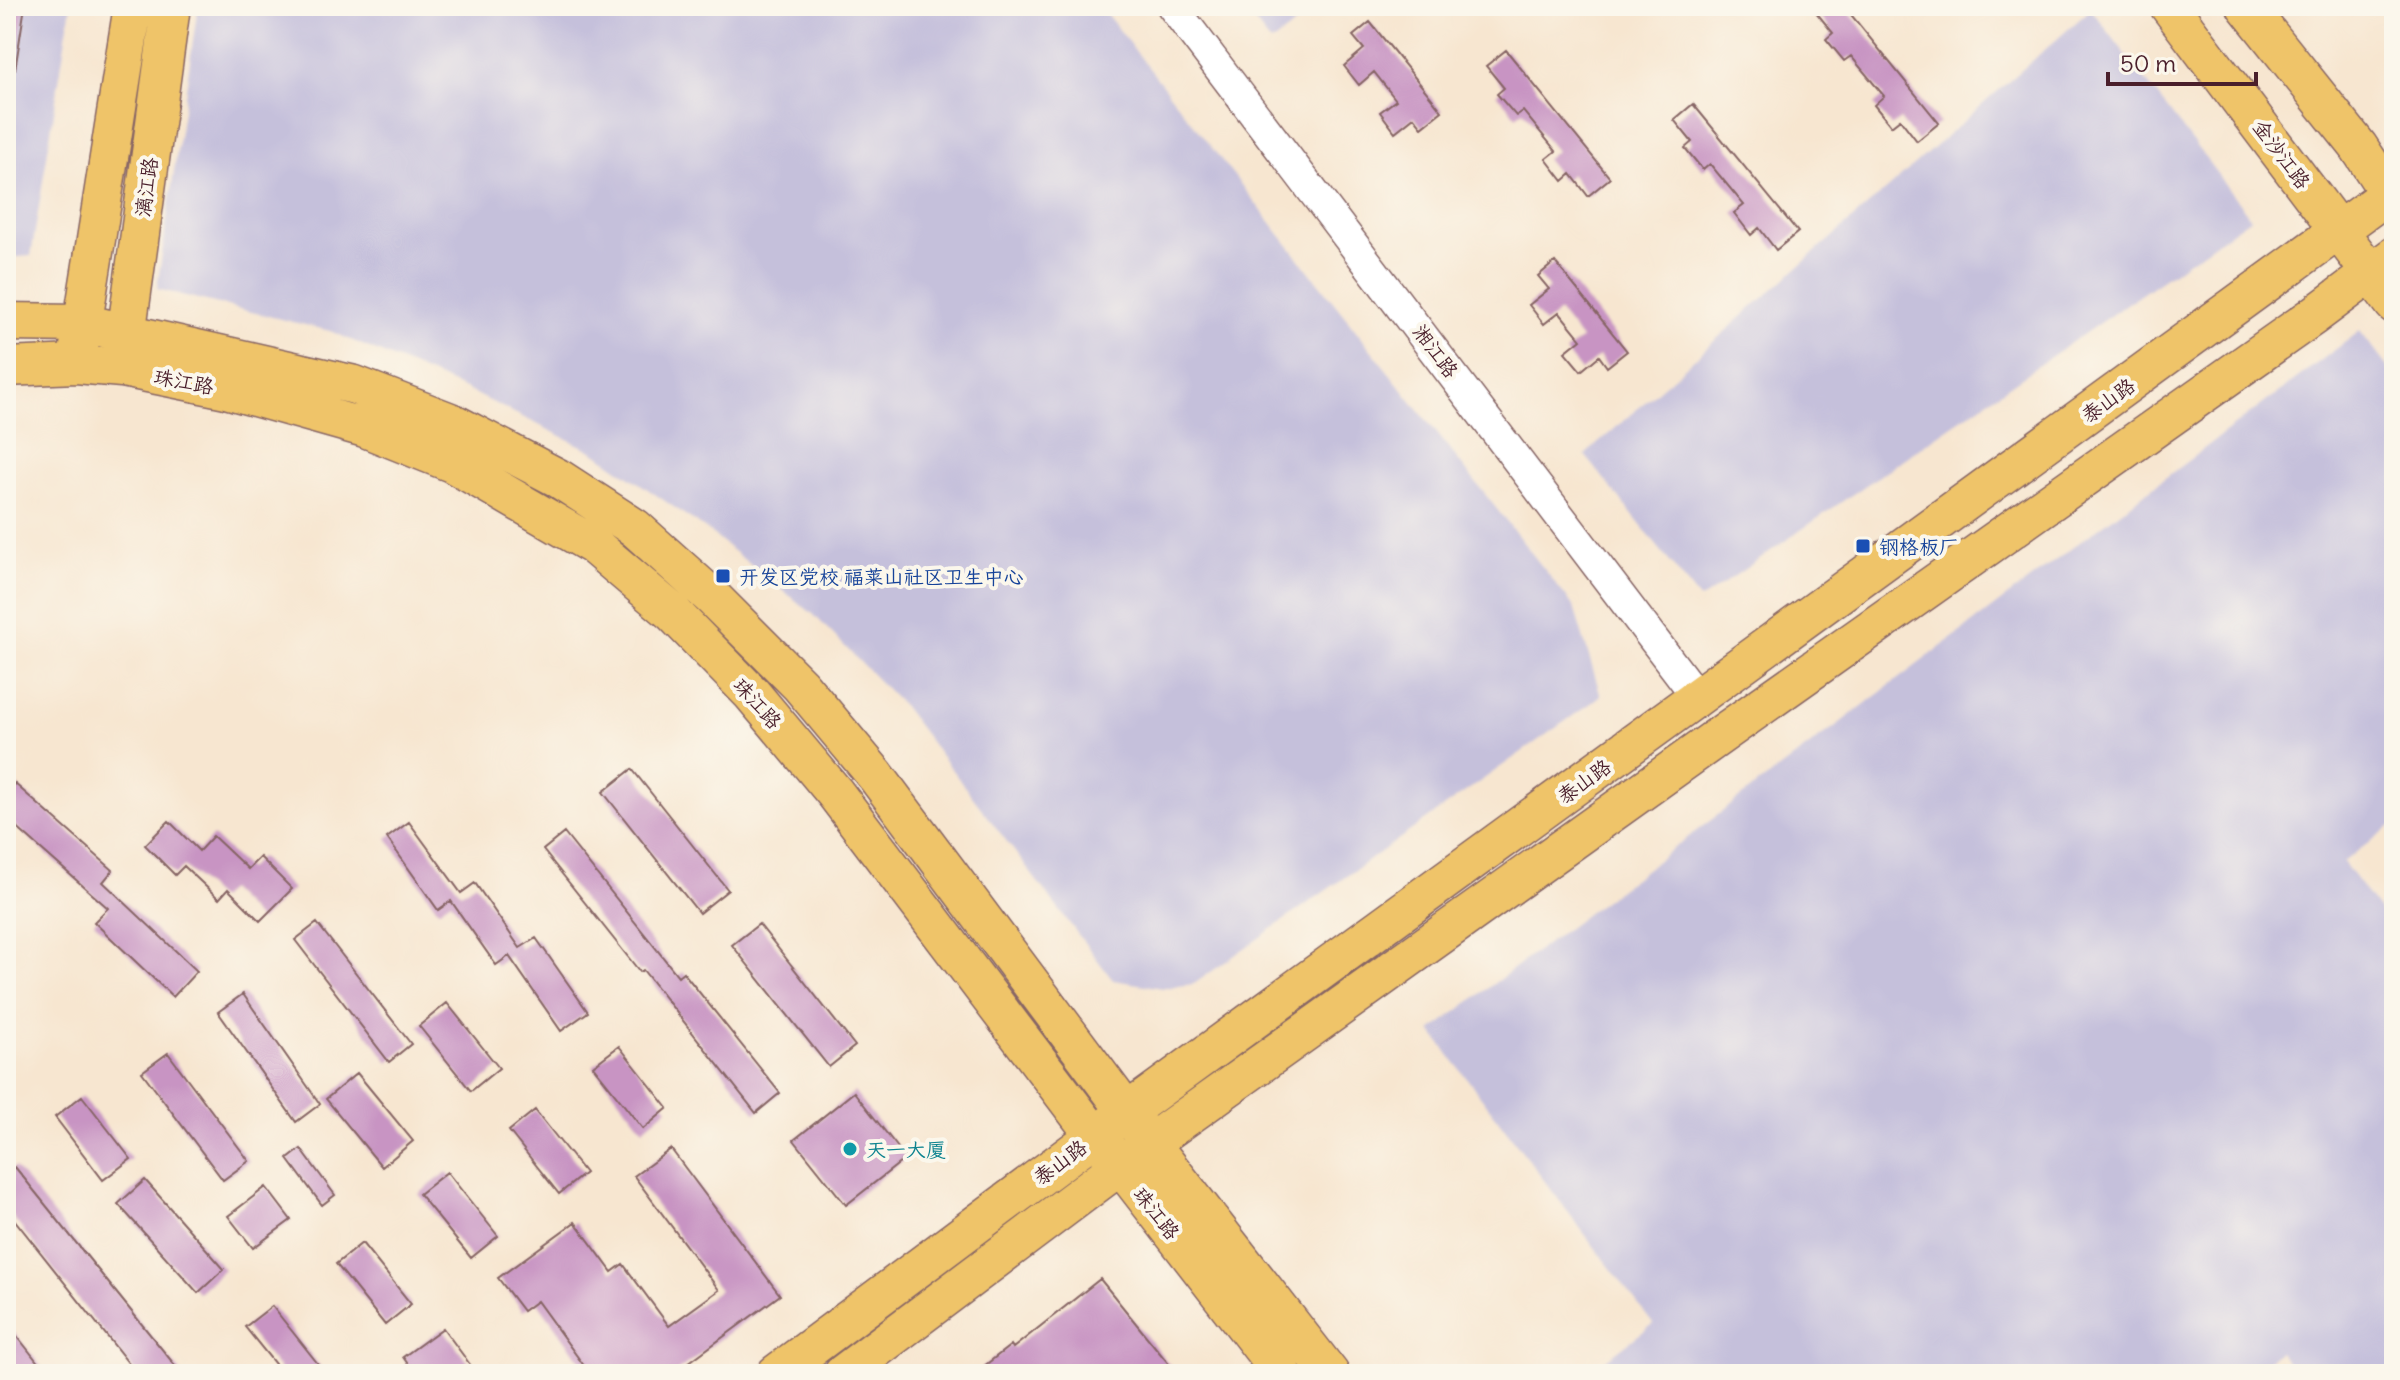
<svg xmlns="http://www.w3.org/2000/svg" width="2400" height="1380" font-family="Delius,'LXGW WenKai TC',sans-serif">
	<rect width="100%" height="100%" fill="#fbf7ec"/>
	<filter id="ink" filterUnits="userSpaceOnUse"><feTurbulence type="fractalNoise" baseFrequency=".0125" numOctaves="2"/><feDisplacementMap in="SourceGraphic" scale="16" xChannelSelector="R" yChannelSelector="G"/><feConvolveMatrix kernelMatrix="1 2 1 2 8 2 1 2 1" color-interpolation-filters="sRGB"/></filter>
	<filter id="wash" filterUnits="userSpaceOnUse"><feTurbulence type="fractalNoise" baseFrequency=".006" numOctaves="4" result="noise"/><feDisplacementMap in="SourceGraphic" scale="32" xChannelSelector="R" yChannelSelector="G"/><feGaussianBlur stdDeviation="1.8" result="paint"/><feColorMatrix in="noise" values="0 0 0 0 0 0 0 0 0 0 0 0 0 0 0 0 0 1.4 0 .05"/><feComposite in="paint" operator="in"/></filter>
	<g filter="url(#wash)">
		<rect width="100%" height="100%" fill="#f7e6d0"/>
		<!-- industrial -->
		<path fill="#c5c0db" d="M 6,6 L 71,6 L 31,256 L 6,258 Z
			M 198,6 L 1100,6 L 1574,607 L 1601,696 L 1194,984 L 1163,988 L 1113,980 L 902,705 L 813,614 L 704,528 L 594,452 L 465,389 L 330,331 L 157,289 Z
			M 1242,6 L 1320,6 L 1271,43 Z
			M 2091,9 L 2251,218 L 1700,600 L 1585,455 Z
			M 2360,331 L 2394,376 L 2394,824 L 2343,862 L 2394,930 L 2394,1374 L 2296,1374 L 2279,1352 L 2250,1374 L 1587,1374 L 1653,1324 L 1431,1031 Z"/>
		<g id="blocks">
			<!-- building -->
			<path fill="#c894c3" d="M 6,6 L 25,6 L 15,70 L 6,69 Z
				M 1811,6 L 1844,6 L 1939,123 L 1917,141 L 1900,119 L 1891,126 L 1874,105 L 1884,96 L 1851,56 L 1844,61 L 1826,39 L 1833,33 Z
				M 1370,22 L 1442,111 L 1422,127 L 1414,117 L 1395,132 L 1380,112 L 1396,100 L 1374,72 L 1359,85 L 1344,66 L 1364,49 L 1353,36 Z
				M 1506,50 L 1610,178 L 1588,196 L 1571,174 L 1563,181 L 1546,159 L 1556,151 L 1523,111 L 1516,116 L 1497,94 L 1504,88 L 1486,66 Z
				M 1693,104 L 1798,232 L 1776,250 L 1759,228 L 1751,235 L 1734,213 L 1744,205 L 1710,164 L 1703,170 L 1685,148 L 1692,142 L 1674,120 Z
				M 1555,262 L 1627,351 L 1607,367 L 1599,356 L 1581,371 L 1565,352 L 1581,339 L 1559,312 L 1544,324 L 1529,305 L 1549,289 L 1538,276 Z
				M 632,769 L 728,890 L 699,913 L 603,792 Z
				M 14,783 L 113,870 L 103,882 L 197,971 L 173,997 L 94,922 L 108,908 L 6,818 L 6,793 Z
				M 169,821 L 199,851 L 213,836 L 248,869 L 260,857 L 292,889 L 260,921 L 228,889 L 219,899 L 184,866 L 175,875 L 145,845 Z
				M 409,822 L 461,893 L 475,883 L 520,948 L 536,938 L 588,1012 L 561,1031 L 509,956 L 496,965 L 451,901 L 438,910 L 387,838 Z
				M 564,833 L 678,976 L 683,972 L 780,1093 L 756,1113 L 643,970 L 640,972 L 543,850 Z
				M 317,923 L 411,1044 L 389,1062 L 295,940 Z
				M 759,924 L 855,1046 L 829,1067 L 732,945 Z
				M 243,994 L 320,1104 L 296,1122 L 218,1012 Z
				M 447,1003 L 499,1068 L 471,1091 L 419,1026 Z
				M 619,1046 L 668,1108 L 643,1129 L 593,1066 Z
				M 168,1053 L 249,1161 L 223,1180 L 142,1072 Z
				M 357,1073 L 413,1141 L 382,1167 L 326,1099 Z
				M 854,1092 L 906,1158 L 846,1205 L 794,1140 Z
				M 82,1096 L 131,1159 L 103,1180 L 55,1117 Z
				M 535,1110 L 585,1173 L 559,1194 L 509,1131 Z
				M 301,1149 L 335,1195 L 322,1205 L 288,1159 Z
				M 671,1149 L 780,1295 L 673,1374 L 590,1374 L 537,1301 L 523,1311 L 498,1278 L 575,1222 L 612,1272 L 623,1264 L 669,1326 L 719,1290 L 634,1176 Z
				M 15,1167 L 102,1275 L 182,1374 L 137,1374 L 6,1209 L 6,1174 Z
				M 447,1172 L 498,1236 L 471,1258 L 419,1194 Z
				M 145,1180 L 224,1269 L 198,1293 L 118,1204 Z
				M 266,1187 L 291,1220 L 253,1248 L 228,1216 Z
				M 362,1243 L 411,1304 L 385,1325 L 336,1264 Z
				M 1100,1279 L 1177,1374 L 974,1374 L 1011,1345 L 1013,1348 Z
				M 272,1306 L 326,1374 L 283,1374 L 245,1327 Z
				M 6,1322 L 47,1374 L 6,1374 Z
				M 443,1328 L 477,1374 L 415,1374 L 403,1357 Z"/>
		</g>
	</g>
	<g filter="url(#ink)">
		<use href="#blocks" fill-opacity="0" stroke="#876565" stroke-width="2"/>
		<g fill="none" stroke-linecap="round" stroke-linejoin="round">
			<defs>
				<path id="minor" d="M 1172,6 L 1698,698"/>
				<path id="major" d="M 2169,6 L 2394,304
					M 2246,6 L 2358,146 L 2394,201
					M 6,322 L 82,323 L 355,385 L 453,423 L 558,478 L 635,528 L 712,597 L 800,685 L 876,776 L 1150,1143 L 1330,1374
					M 79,347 L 133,6
					M 123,358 L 171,6
					M 6,367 L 76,364 L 122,368 L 226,389 L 365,428 L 452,463 L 593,545 L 673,613 L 752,694 L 835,793 L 1095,1136 L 1121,1166 L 1282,1374
					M 776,1374 L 1127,1112 L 2394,190
					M 843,1374 L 1150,1143 L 1722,734 L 2312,317 L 2394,256"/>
			</defs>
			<!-- minor casing -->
			<use href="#minor" stroke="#876565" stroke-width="33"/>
			<!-- major casing -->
			<use href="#major" stroke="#876565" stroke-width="41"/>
			<!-- minor -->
			<use href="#minor" stroke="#fff" stroke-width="30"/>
			<!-- major -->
			<use href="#major" stroke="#efc469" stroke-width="38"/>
		</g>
	</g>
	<!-- markers -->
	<g fill="#1a4fb4" stroke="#fbf7ec" stroke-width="3">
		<rect x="1855" y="538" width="16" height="16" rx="4"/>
		<rect x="715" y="568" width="16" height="16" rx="4"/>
	</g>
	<circle fill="#0f9aa8" stroke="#fbf7ec" stroke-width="3" cx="850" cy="1149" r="8"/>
	<g text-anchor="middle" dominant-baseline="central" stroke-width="8" stroke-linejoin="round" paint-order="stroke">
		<!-- street labels -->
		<g font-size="20" fill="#4a1f2b" stroke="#fbf7ec">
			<text transform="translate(2282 154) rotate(53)">金沙江路</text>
			<text transform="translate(146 187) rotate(-82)">漓江路</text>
			<text transform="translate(1436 351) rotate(53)">湘江路</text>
			<text transform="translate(184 381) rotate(11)">珠江路</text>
			<text transform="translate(2108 400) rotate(-36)">泰山路</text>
			<text transform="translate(758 703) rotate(48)">珠江路</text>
			<text transform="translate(1584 781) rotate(-36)">泰山路</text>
			<text transform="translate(1060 1162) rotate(-37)">泰山路</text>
			<text transform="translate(1157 1213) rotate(52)">珠江路</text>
		</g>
		<!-- transit labels -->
		<g font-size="20" fill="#164399" stroke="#fbf7ec" text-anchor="start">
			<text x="1879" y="546">钢格板厂</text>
			<text x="739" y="576">开发区党校 福莱山社区卫生中心</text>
		</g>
		<!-- culture labels -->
		<g font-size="20" fill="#0d838f" stroke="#fbf7ec" text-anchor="start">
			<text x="866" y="1149">天一大厦</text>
		</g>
	</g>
	<!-- margin -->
	<rect width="2400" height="1380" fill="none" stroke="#fbf7ec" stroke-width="32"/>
	<!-- scale -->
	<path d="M2108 72v12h148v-12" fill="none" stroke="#4a1f2b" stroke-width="4"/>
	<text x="2120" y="72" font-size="24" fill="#4a1f2b" stroke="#fbf7ec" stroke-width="6" paint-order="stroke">50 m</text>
</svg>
